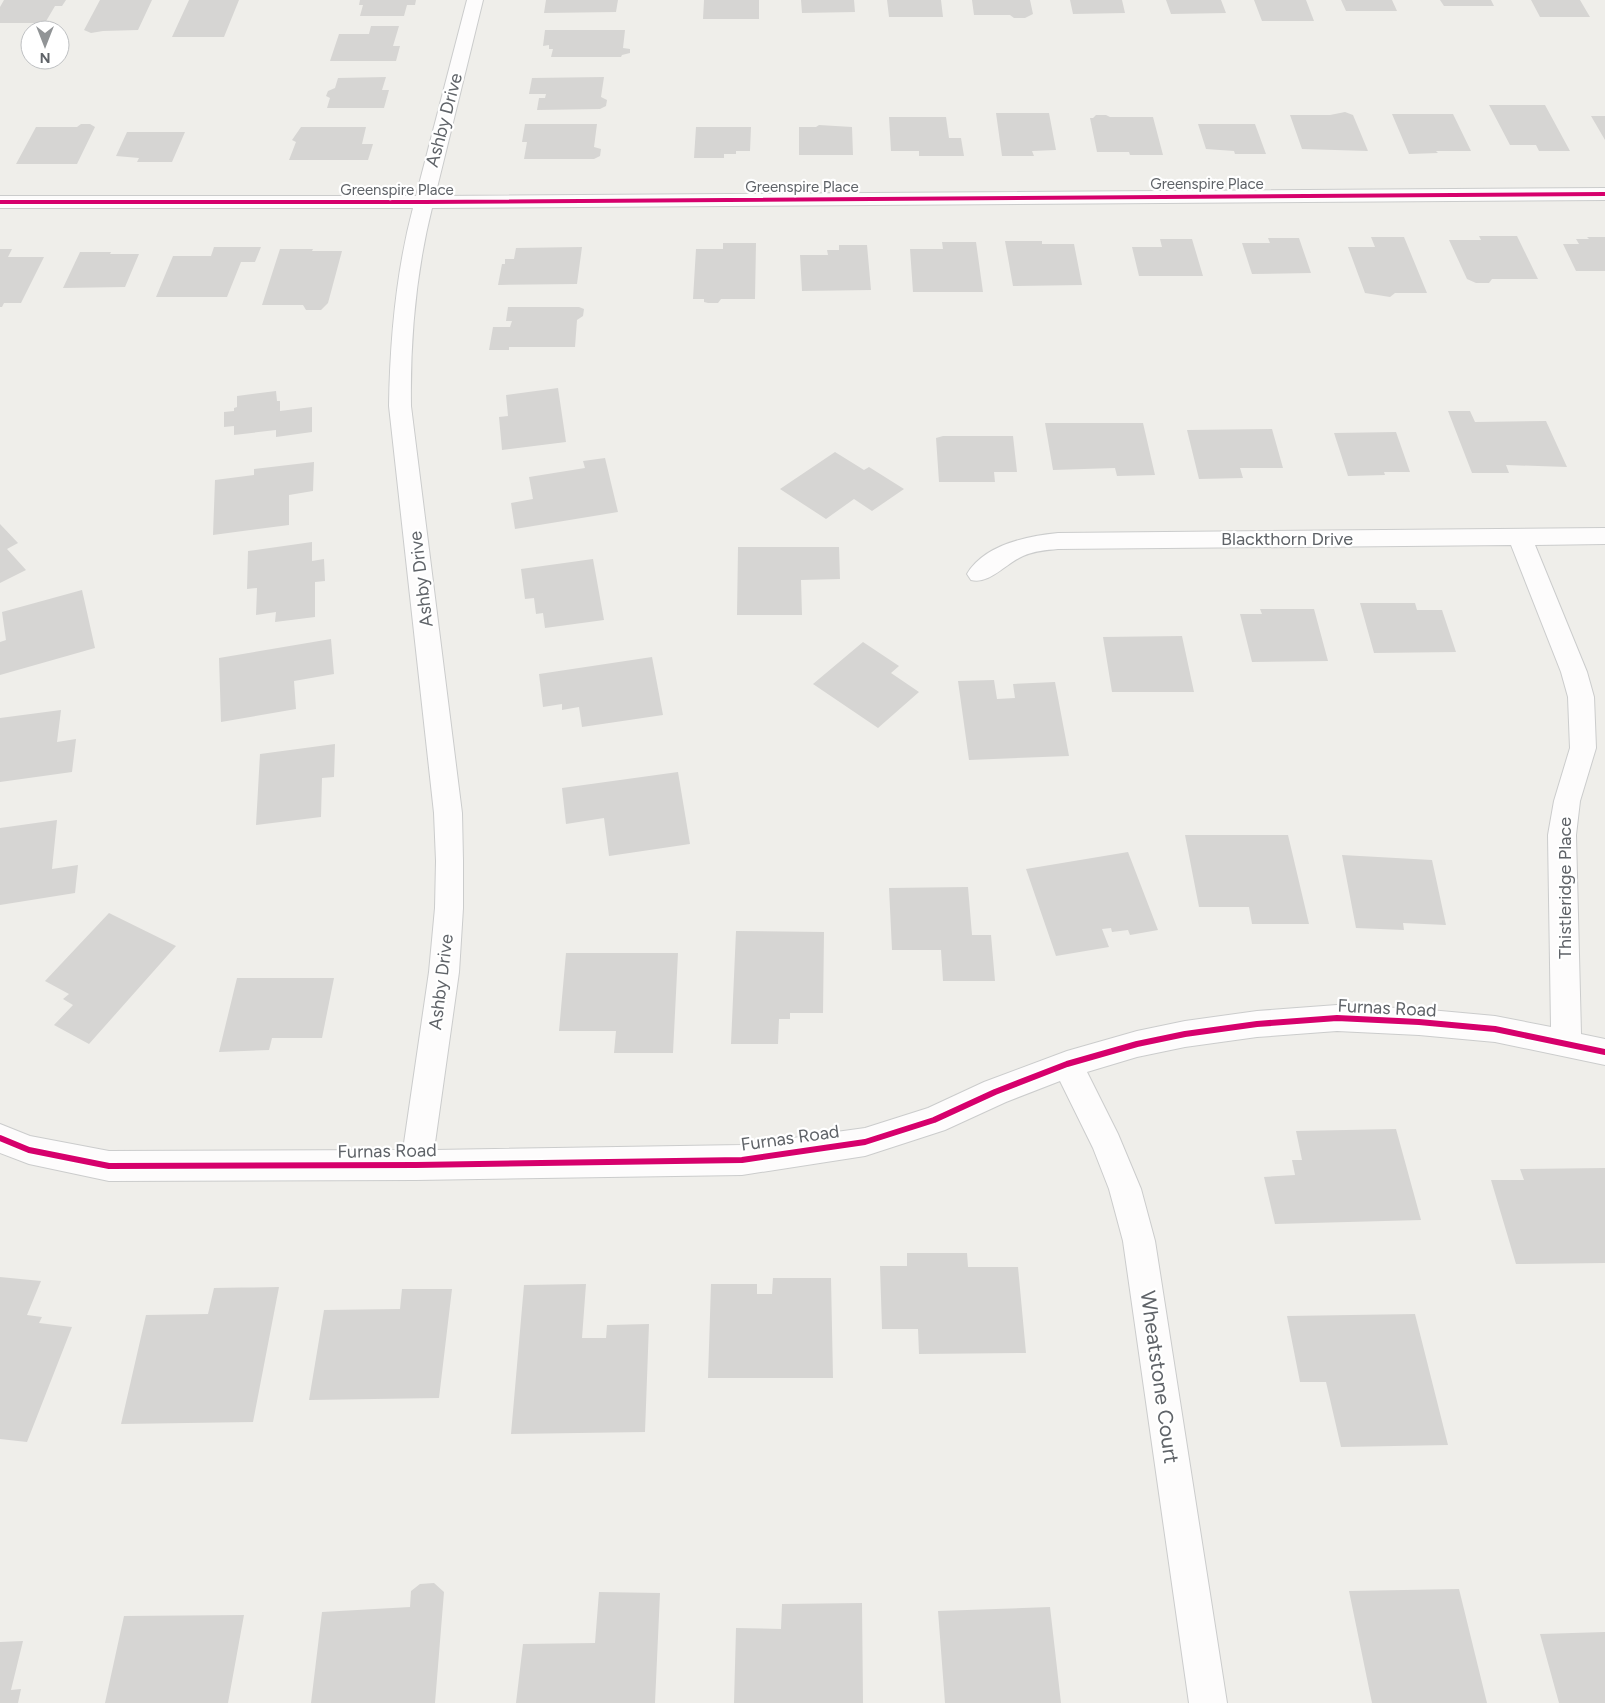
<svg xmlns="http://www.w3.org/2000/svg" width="1605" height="1703" font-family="Figtree,sans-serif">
	<rect width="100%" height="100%" fill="#efeeea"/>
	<!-- building -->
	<path fill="#d6d5d3" d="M 4,0 L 66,0 L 62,6 L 55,6 L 45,23 L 0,23 L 0,7 Z
		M 100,0 L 152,0 L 138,30 L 103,31 L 91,33 L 84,30 Z
		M 189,0 L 239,0 L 224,37 L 172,37 Z
		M 360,0 L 416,0 L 415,5 L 407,5 L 404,16 L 360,16 L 363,5 L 359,5 Z
		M 546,0 L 618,0 L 616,12 L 544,13 Z
		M 704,0 L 759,0 L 759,19 L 703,19 Z
		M 801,0 L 854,0 L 855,12 L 802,13 Z
		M 887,0 L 941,0 L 943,17 L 889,17 Z
		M 972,0 L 1030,0 L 1033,14 L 1025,18 L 1014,18 L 1010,15 L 974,15 Z
		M 1070,0 L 1122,0 L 1125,13 L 1073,14 Z
		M 1166,0 L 1221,0 L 1226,13 L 1171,14 Z
		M 1254,0 L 1306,0 L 1314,21 L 1262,21 Z
		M 1341,0 L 1392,0 L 1397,11 L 1346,11 Z
		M 1440,0 L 1491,0 L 1494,6 L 1444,6 Z
		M 1531,0 L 1580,0 L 1590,17 L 1540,17 Z
		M 371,26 L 399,26 L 393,46 L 400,46 L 396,61 L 330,61 L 339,34 L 369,34 Z
		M 545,30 L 625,30 L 623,48 L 630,49 L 630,53 L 622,55 L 621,57 L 551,57 L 553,49 L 549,49 L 549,45 L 543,46 Z
		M 386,77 L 382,90 L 389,90 L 384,108 L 327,108 L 330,98 L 326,96 L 328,91 L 335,88 L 338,78 Z
		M 604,77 L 601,97 L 607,100 L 606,106 L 600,109 L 537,110 L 539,98 L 545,98 L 546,94 L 529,94 L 532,78 Z
		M 1489,105 L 1545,105 L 1570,151 L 1539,151 L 1536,145 L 1510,145 Z
		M 1345,112 L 1353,115 L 1368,151 L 1302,149 L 1290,115 L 1330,115 Z
		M 996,113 L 1049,113 L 1056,150 L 1032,151 L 1034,156 L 1002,156 Z
		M 1392,114 L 1453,114 L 1471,151 L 1436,151 L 1438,153 L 1409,154 Z
		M 1096,115 L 1106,115 L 1110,117 L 1153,117 L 1163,155 L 1130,155 L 1129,152 L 1097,152 L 1090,118 L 1093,118 Z
		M 1591,116 L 1605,116 L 1605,140 Z
		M 889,117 L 946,117 L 949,138 L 961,138 L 964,156 L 919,156 L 919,151 L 891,151 Z
		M 81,124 L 90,124 L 95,127 L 77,164 L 16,164 L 36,127 L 77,127 Z
		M 525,124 L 597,124 L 594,147 L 601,149 L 600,156 L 594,159 L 524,159 L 527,142 L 522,142 Z
		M 1198,124 L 1255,124 L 1266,154 L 1235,154 L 1234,151 L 1206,149 Z
		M 819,125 L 852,127 L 853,155 L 799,155 L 799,127 L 816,127 Z
		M 301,127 L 366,127 L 362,144 L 373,144 L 368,160 L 289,160 L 296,142 L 292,140 Z
		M 696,127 L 751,127 L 750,151 L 736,151 L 736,154 L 724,154 L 724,158 L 694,158 Z
		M 127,132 L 185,132 L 172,162 L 137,162 L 139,158 L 116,156 Z
		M 1479,236 L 1517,236 L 1538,279 L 1492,279 L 1489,283 L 1476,283 L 1467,279 L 1449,240 L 1481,240 Z
		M 1371,237 L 1404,237 L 1427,293 L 1395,293 L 1390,297 L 1365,293 L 1348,247 L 1375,247 Z
		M 1587,237 L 1605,237 L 1605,271 L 1576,271 L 1563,244 L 1579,244 L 1576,239 L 1589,239 Z
		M 1268,238 L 1299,238 L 1311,273 L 1252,274 L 1242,243 L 1270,243 Z
		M 1160,239 L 1192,239 L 1203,276 L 1139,276 L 1132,247 L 1162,247 Z
		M 1005,241 L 1042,241 L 1042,244 L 1074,244 L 1082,285 L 1013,286 Z
		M 942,242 L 976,242 L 983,292 L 913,292 L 910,249 L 943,249 Z
		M 723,243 L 756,243 L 755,299 L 721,299 L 718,303 L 708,303 L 704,302 L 704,299 L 693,299 L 696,249 L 723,249 Z
		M 839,245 L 867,245 L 871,290 L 802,291 L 800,255 L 828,255 L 827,250 L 839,250 Z
		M 214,247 L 261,247 L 255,262 L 241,262 L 227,297 L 156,297 L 173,256 L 211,256 Z
		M 582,247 L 577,284 L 498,285 L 502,264 L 505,264 L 505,259 L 514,259 L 516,248 Z
		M 0,249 L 12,249 L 8,257 L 44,257 L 21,303 L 4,303 L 2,307 L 0,307 Z
		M 280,249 L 313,249 L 312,251 L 342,251 L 328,303 L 321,310 L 306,310 L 303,305 L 262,305 Z
		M 80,252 L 111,252 L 110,254 L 139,254 L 125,287 L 63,288 Z
		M 508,307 L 579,307 L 584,309 L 583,316 L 577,320 L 575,347 L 509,347 L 509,350 L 489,350 L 493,327 L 510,327 L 512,321 L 506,321 Z
		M 558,388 L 566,442 L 502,450 L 499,417 L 508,416 L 506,395 Z
		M 276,391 L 277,401 L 280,401 L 280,411 L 312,407 L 312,432 L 276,437 L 276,430 L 234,435 L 234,426 L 224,427 L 224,412 L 234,411 L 234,408 L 237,407 L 237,396 Z
		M 1448,411 L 1470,411 L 1475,422 L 1546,421 L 1567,467 L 1506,465 L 1509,473 L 1472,473 Z
		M 1045,423 L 1143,423 L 1155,475 L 1117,476 L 1115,468 L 1053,470 Z
		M 1272,429 L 1283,468 L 1240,468 L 1243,478 L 1199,479 L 1187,430 Z
		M 1396,432 L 1410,472 L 1384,472 L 1385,475 L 1348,476 L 1334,433 Z
		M 943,436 L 1013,436 L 1017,472 L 994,472 L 995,482 L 939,482 L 936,438 Z
		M 835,452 L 864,470 L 869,467 L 904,489 L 872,511 L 854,499 L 826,519 L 780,489 Z
		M 605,458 L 618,512 L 515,529 L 511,503 L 533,499 L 529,477 L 585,468 L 583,461 Z
		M 314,462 L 313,491 L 289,495 L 289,525 L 213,535 L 215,480 L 254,475 L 254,469 Z
		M 0,524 L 18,543 L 7,549 L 26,570 L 0,583 Z
		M 312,542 L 312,561 L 324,559 L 325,581 L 315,582 L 315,617 L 275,622 L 276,612 L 256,615 L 257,588 L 247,589 L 248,551 Z
		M 738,547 L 839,547 L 840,579 L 801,580 L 802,615 L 737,615 Z
		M 593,559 L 604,620 L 545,628 L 543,613 L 536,614 L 534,598 L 525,599 L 521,569 Z
		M 82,590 L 95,648 L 0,675 L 0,642 L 6,640 L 2,612 Z
		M 1360,603 L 1415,603 L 1417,610 L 1442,610 L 1456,652 L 1374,653 Z
		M 1260,609 L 1314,609 L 1328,661 L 1252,662 L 1240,614 L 1262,614 Z
		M 1182,636 L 1194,692 L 1112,692 L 1103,637 Z
		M 331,639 L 334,674 L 294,681 L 296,709 L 221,722 L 219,658 Z
		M 863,642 L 899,666 L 891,673 L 919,692 L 878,728 L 813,684 Z
		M 652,657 L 663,715 L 582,727 L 579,707 L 562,710 L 562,704 L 543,707 L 539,674 Z
		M 994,680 L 997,699 L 1015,698 L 1013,684 L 1055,682 L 1069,756 L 969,760 L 958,681 Z
		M 61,710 L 57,742 L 76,739 L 72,772 L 0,782 L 0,718 Z
		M 335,744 L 334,777 L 322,778 L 321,817 L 256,825 L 260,754 Z
		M 678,772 L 690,844 L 609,856 L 604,818 L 566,824 L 562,788 Z
		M 57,820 L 52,869 L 78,865 L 75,893 L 0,905 L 0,828 Z
		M 1185,835 L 1288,835 L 1309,924 L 1252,924 L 1249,907 L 1199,907 Z
		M 1128,852 L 1158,930 L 1130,935 L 1128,930 L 1112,932 L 1111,928 L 1102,929 L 1109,947 L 1056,956 L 1026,869 Z
		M 1342,855 L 1432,860 L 1446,925 L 1403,923 L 1404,930 L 1356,928 Z
		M 968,887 L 972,935 L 991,935 L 995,981 L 943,981 L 941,950 L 892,950 L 889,888 Z
		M 109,913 L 176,946 L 89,1044 L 54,1025 L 73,1005 L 63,999 L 69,994 L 45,981 Z
		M 736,931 L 824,932 L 823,1013 L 790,1013 L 790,1019 L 779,1019 L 778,1044 L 731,1044 Z
		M 566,953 L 678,953 L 673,1053 L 614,1053 L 616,1031 L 559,1031 Z
		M 237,978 L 334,978 L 322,1038 L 272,1038 L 269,1050 L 219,1052 Z
		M 1396,1129 L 1421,1220 L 1275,1224 L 1264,1177 L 1295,1175 L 1292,1160 L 1302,1160 L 1296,1131 Z
		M 1605,1168 L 1605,1263 L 1516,1264 L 1491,1180 L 1524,1180 L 1520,1169 Z
		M 907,1253 L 967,1253 L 968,1267 L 1018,1267 L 1026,1353 L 919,1354 L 918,1329 L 882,1329 L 880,1266 L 907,1266 Z
		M 0,1277 L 41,1281 L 27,1315 L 42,1317 L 39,1323 L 72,1327 L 27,1442 L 0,1439 Z
		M 773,1278 L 831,1278 L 833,1378 L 708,1378 L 711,1284 L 757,1284 L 757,1294 L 772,1294 Z
		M 586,1284 L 582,1338 L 606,1338 L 607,1325 L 649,1324 L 645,1432 L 511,1434 L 524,1285 Z
		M 279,1287 L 253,1422 L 121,1424 L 146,1315 L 208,1314 L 214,1288 Z
		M 402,1289 L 452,1289 L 439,1398 L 309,1400 L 324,1310 L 400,1309 Z
		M 1415,1314 L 1448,1445 L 1341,1447 L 1326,1382 L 1300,1382 L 1287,1316 Z
		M 434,1583 L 444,1592 L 435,1703 L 311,1703 L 322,1612 L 410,1607 L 411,1591 L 420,1584 Z
		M 1459,1589 L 1487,1703 L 1372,1703 L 1349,1591 Z
		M 599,1592 L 660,1593 L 655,1703 L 516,1703 L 523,1644 L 595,1643 Z
		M 862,1603 L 863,1703 L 734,1703 L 736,1628 L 781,1629 L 782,1604 Z
		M 1050,1607 L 1061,1703 L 945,1703 L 938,1611 Z
		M 244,1615 L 228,1703 L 105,1703 L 124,1616 Z
		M 1605,1632 L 1605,1703 L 1559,1703 L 1540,1634 Z
		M 23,1641 L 11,1690 L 21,1689 L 18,1703 L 0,1703 L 0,1642 Z"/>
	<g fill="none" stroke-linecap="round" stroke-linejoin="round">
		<defs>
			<path id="minor" d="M 467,0 L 483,0 L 435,196 L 1605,188 L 1605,200 L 432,208 C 416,272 410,340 411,406 L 462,813 L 463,861 L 463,908 L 459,972 L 434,1150 L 742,1145 L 865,1128 L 928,1108 L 984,1082 L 1067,1051 L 1137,1031 L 1185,1021 L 1257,1011 L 1337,1005 L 1419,1009 L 1495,1016 L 1551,1027 L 1548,835 L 1554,801 L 1570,748 L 1568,697 L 1561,672 L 1511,545 L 1058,549 C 1046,550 1034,551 1023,556 C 1005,564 989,585 971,580 L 967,574 C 984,545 1027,536 1058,533 L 1605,528 L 1605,544 L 1535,545 L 1587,672 L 1594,697 L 1596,748 L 1580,801 L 1576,835 L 1581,1034 L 1605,1039 L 1605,1065 L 1495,1042 L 1419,1035 L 1337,1031 L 1257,1037 L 1185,1047 L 1137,1057 L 1087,1072 L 1118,1134 L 1141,1189 L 1155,1241 L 1227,1703 L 1189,1703 L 1123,1241 L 1109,1189 L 1093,1148 L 1060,1081 L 1006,1102 L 945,1130 L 865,1156 L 742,1175 L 416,1180 L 109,1181 L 29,1164 L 0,1153 L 0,1124 L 30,1136 L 109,1151 L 403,1150 L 429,972 L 435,908 L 436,861 L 434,813 L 389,406 C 390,340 396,272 413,208 L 0,208 L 0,196 L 416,196 Z"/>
		</defs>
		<!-- minor casing -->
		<use href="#minor" stroke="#cbcccc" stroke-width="2"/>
		<!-- minor -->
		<use href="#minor" fill="#fdfcfc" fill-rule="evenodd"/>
		<defs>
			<path id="cycleway-far1" d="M 0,202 L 423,202 L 1605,194"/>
			<path id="cycleway" d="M 0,1138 L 29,1150 L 109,1166 L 416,1165 L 742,1160 L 865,1142 L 934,1120 L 995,1092 L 1067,1064 L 1137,1044 L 1185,1034 L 1257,1024 L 1337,1018 L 1419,1022 L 1495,1029 L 1605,1052"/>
		</defs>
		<!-- cycleway-far1 casing -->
		<use href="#cycleway-far1" stroke="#fff" stroke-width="5.5"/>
		<!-- cycleway casing -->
		<use href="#cycleway" stroke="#fff" stroke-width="9"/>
		<!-- cycleway-far1 -->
		<use href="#cycleway-far1" stroke="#d6006c" stroke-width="4"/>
		<!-- cycleway -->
		<use href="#cycleway" stroke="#d6006c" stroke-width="6"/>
	</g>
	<g text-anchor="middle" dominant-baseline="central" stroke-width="4.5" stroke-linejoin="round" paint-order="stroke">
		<!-- far-street labels -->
		<g font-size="15" fill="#5f6368" stroke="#fff">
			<text x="1207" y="184">Greenspire Place</text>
			<text x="802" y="187">Greenspire Place</text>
			<text x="397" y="190">Greenspire Place</text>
		</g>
		<!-- street labels -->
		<g font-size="18" fill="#5f6368" stroke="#fff">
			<text transform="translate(444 120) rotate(-75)">Ashby Drive</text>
			<text x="1287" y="539">Blackthorn Drive</text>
			<text transform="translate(421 579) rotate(-97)">Ashby Drive</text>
			<text transform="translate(1565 888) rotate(-90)">Thistleridge Place</text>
			<text transform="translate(441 982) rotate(-83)">Ashby Drive</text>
			<text transform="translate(1387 1008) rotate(3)">Furnas Road</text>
			<text transform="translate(790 1138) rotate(-8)">Furnas Road</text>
			<text transform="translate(387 1151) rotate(-1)">Furnas Road</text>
		</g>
		<!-- near-street labels -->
		<g font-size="21" fill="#5f6368" stroke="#fff">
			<text transform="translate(1160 1377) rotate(82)">Wheatstone Court</text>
		</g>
	</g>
	<!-- north arrow -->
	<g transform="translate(45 45) rotate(180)"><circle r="24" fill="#ffffff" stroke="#bfc1c3"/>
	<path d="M0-4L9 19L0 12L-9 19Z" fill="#919496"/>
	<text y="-8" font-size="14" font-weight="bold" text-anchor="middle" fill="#5f6368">N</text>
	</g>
</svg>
